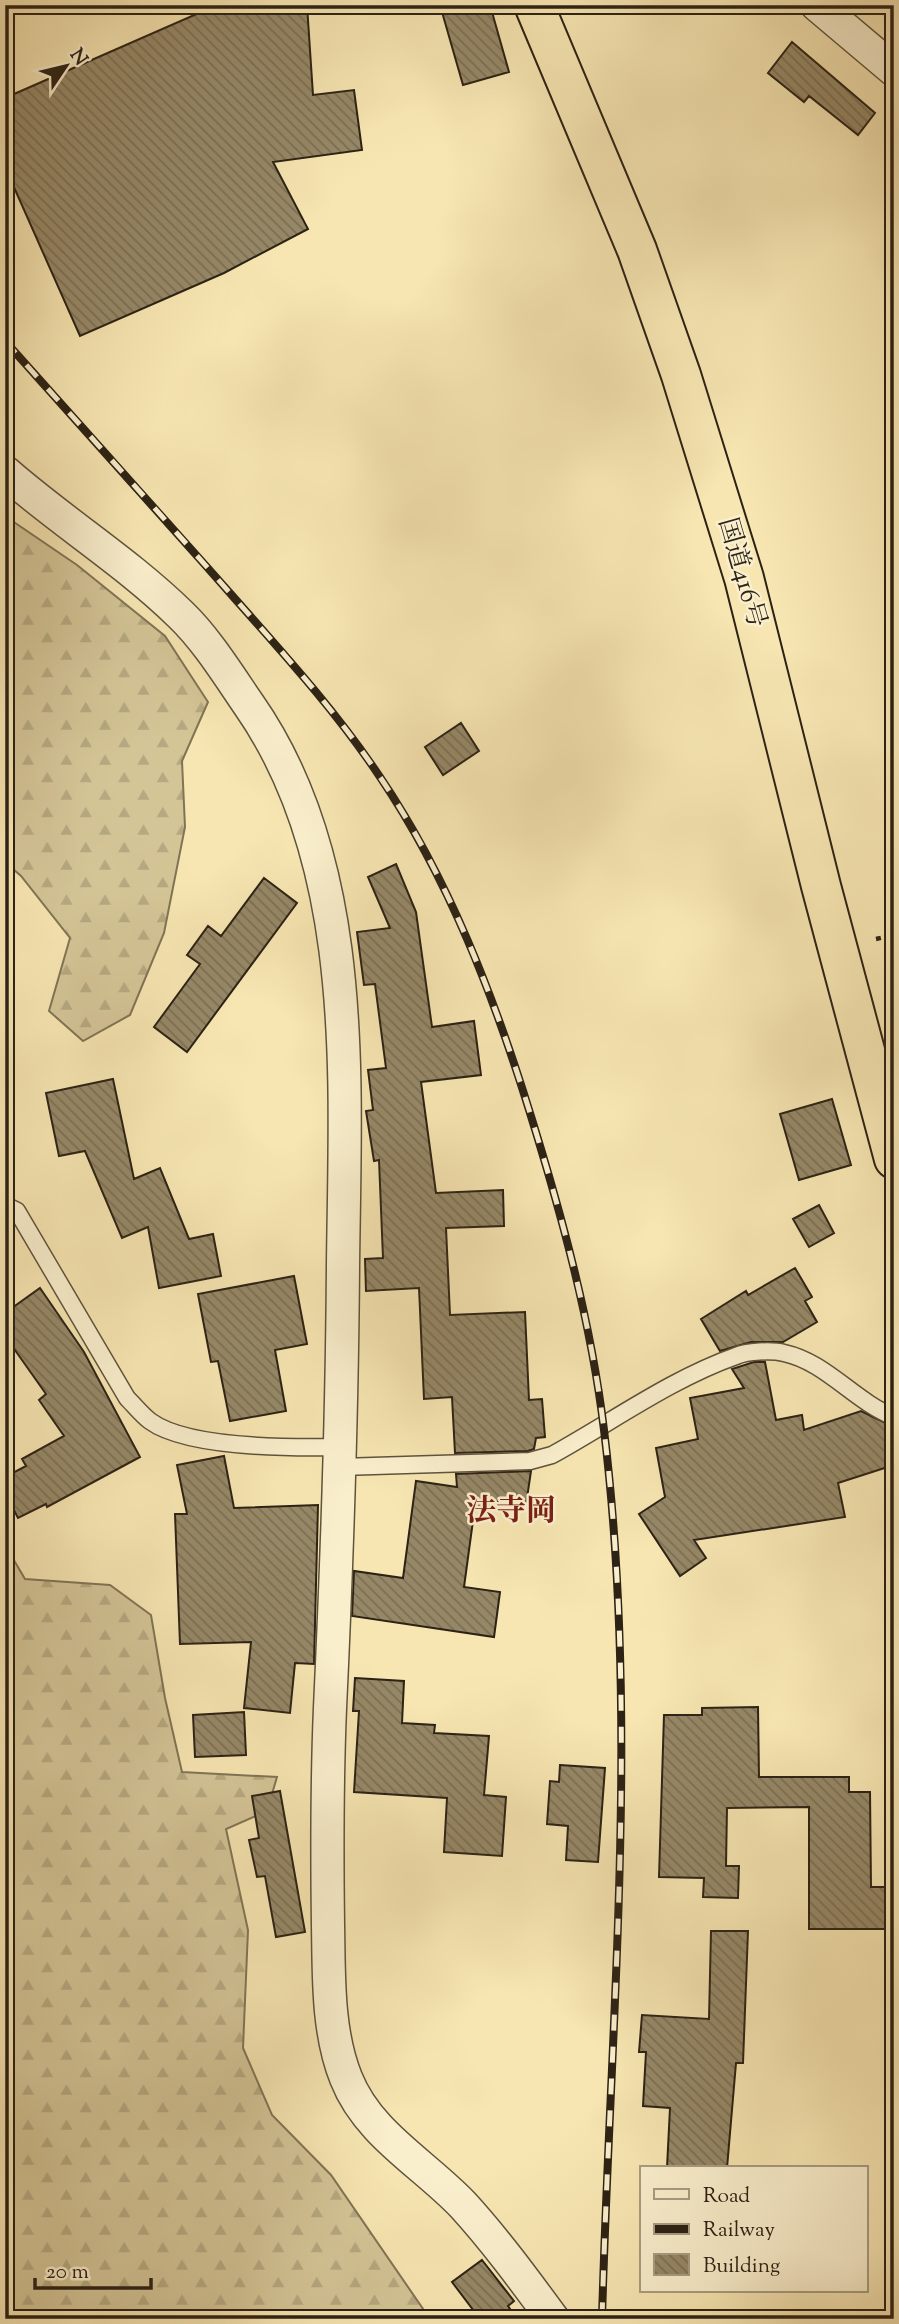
<svg xmlns="http://www.w3.org/2000/svg" width="899" height="2324" font-family="'Sorts Mill Goudy','Noto Serif JP',serif">
	<defs>
		<pattern id="forest-firs" width="22" height="20" patternUnits="userSpaceOnUse" patternTransform="scale(1.75)"><rect width="22" height="20" fill="#d4c597"/><path d="M5 1l3.5 6h-7zM16 11l3.5 6h-7z" fill="#b6a981"/></pattern>
		<pattern id="building-back-hatch" width="6" height="6" patternUnits="userSpaceOnUse" patternTransform="scale(1.75)"><rect width="6" height="6" fill="#968867"/><path d="M-1 5l2 2M0 0l6 6M5-1l2 2" fill="none" stroke="#7b6f54"/></pattern>
	</defs>
	<rect width="100%" height="100%" fill="#f7e6b2"/>
	<filter id="stains"><feTurbulence type="fractalNoise" baseFrequency=".00286" numOctaves="4"/><feColorMatrix values="0 0 0 0 .2 0 0 0 0 .09 0 0 0 0 .02 0 0 0 .5 -.17"/></filter>
	<radialGradient id="worn" r=".72"><stop offset=".6" stop-color="#630" stop-opacity="0"/><stop offset="1" stop-color="#630" stop-opacity=".3"/></radialGradient>
	<!-- forest -->
	<path fill="url(#forest-firs)" stroke="#807456" stroke-width="2" d="M 5,516 L 77,565 L 165,636 L 208,702 L 182,761 L 185,827 L 164,933 L 130,1015 L 83,1041 L 49,1011 L 70,938 L 21,876 L 5,862 Z
		M 5,1545 L 25,1579 L 110,1585 L 151,1615 L 165,1698 L 182,1772 L 277,1777 L 267,1811 L 226,1829 L 248,1930 L 243,2048 L 272,2115 L 331,2175 L 430,2319 L 5,2319 Z"/>
	<!-- building -->
	<path fill="url(#building-back-hatch)" stroke="#2c2215" stroke-width="2" d="M 217,5 L 307,5 L 313,95 L 354,90 L 362,150 L 273,162 L 308,229 L 224,273 L 80,336 L 5,167 L 5,98 Z
		M 440,5 L 490,5 L 509,72 L 463,85 Z
		M 792,42 L 875,113 L 858,135 L 809,96 L 804,102 L 768,73 Z
		M 461,723 L 479,751 L 443,775 L 425,747 Z
		M 396,864 L 416,912 L 432,1027 L 474,1021 L 481,1075 L 421,1082 L 436,1193 L 503,1190 L 504,1226 L 446,1228 L 450,1315 L 525,1312 L 529,1400 L 542,1399 L 545,1437 L 536,1438 L 534,1449 L 528,1451 L 455,1453 L 452,1397 L 424,1399 L 419,1288 L 366,1291 L 365,1259 L 383,1258 L 379,1160 L 374,1161 L 366,1111 L 373,1110 L 368,1070 L 386,1068 L 375,984 L 364,985 L 357,932 L 390,928 L 368,877 Z
		M 264,878 L 297,903 L 187,1052 L 154,1027 L 200,964 L 187,955 L 208,926 L 221,936 Z
		M 113,1079 L 134,1179 L 160,1168 L 189,1239 L 213,1234 L 221,1276 L 159,1288 L 148,1227 L 122,1238 L 85,1151 L 59,1156 L 46,1093 Z
		M 832,1099 L 851,1165 L 799,1180 L 780,1114 Z
		M 819,1205 L 834,1233 L 809,1247 L 793,1219 Z
		M 795,1268 L 812,1297 L 805,1301 L 817,1322 L 783,1342 L 751,1342 L 720,1351 L 701,1319 L 746,1291 L 748,1295 Z
		M 294,1276 L 307,1344 L 275,1350 L 286,1411 L 230,1421 L 218,1361 L 211,1362 L 198,1294 Z
		M 40,1288 L 84,1352 L 140,1457 L 47,1507 L 46,1504 L 18,1518 L 5,1493 L 5,1477 L 26,1466 L 22,1459 L 64,1436 L 39,1400 L 46,1394 L 5,1336 L 5,1313 Z
		M 754,1362 L 765,1362 L 776,1420 L 802,1415 L 804,1430 L 861,1411 L 894,1427 L 894,1465 L 838,1483 L 845,1517 L 694,1540 L 706,1558 L 680,1576 L 639,1514 L 665,1497 L 656,1448 L 698,1439 L 690,1398 L 744,1388 L 732,1369 Z
		M 224,1456 L 234,1508 L 318,1505 L 314,1664 L 295,1663 L 290,1713 L 244,1708 L 251,1642 L 180,1644 L 175,1514 L 187,1514 L 177,1465 Z
		M 531,1471 L 526,1505 L 494,1501 L 493,1508 L 475,1506 L 464,1587 L 500,1592 L 494,1637 L 352,1616 L 354,1571 L 403,1578 L 416,1481 L 457,1487 L 456,1474 Z
		M 355,1678 L 404,1681 L 402,1723 L 435,1725 L 434,1733 L 489,1736 L 484,1795 L 506,1797 L 502,1856 L 444,1852 L 447,1798 L 354,1792 L 359,1711 L 353,1711 Z
		M 758,1707 L 759,1777 L 849,1777 L 849,1792 L 870,1792 L 871,1887 L 894,1887 L 894,1929 L 809,1929 L 809,1807 L 727,1808 L 726,1866 L 739,1866 L 738,1898 L 703,1897 L 704,1878 L 659,1877 L 664,1715 L 702,1715 L 702,1708 Z
		M 244,1712 L 246,1755 L 195,1757 L 193,1715 Z
		M 560,1765 L 605,1768 L 598,1862 L 566,1860 L 568,1826 L 547,1824 L 550,1781 L 559,1782 Z
		M 280,1791 L 305,1932 L 276,1937 L 265,1876 L 257,1877 L 249,1840 L 259,1838 L 252,1796 Z
		M 711,1931 L 748,1931 L 743,2063 L 736,2063 L 727,2168 L 667,2168 L 670,2108 L 643,2106 L 646,2052 L 639,2052 L 642,2015 L 709,2019 Z
		M 482,2260 L 514,2301 L 508,2306 L 517,2319 L 480,2319 L 452,2282 Z"/>
	<g fill="none" stroke-linecap="round" stroke-linejoin="round">
		<defs>
			<path id="lane" d="M 5,1205 L 17,1211 L 127,1398 C 134,1405 142,1415 150,1421 C 188,1449 295,1448 342,1447
				M 341,1467 L 530,1461 L 552,1455 C 612,1422 671,1379 736,1356 C 747,1351 772,1350 784,1353 C 826,1362 854,1401 894,1417"/>
			<path id="street" d="M 817,5 L 894,70
				M 5,472 C 62,522 127,562 181,615 C 207,640 229,676 249,705 C 360,864 345,1081 343,1265 C 342,1413 337,1560 330,1708 C 327,1780 327,1853 328,1925 C 329,1974 327,2031 346,2078 C 368,2134 423,2163 463,2205 C 495,2240 525,2281 553,2319"/>
			<path id="highway" d="M 534,5 L 637,250 L 681,375 L 744,578 L 821,886 L 894,1159"/>
		</defs>
		<!-- lane casing -->
		<use href="#lane" stroke="#5f533c" stroke-width="19"/>
		<!-- street casing -->
		<use href="#street" stroke="#5f533c" stroke-width="35"/>
		<!-- highway casing -->
		<use href="#highway" stroke="#2c2215" stroke-width="42"/>
		<!-- path -->
		<path stroke="#2c2215" stroke-width="4.5" stroke-dasharray="5 3.5" stroke-linecap="butt" d="M 876,939 L 894,935"/>
		<!-- lane -->
		<use href="#lane" stroke="#faefcd" stroke-width="16"/>
		<!-- street -->
		<use href="#street" stroke="#faefcd" stroke-width="32"/>
		<!-- highway -->
		<use href="#highway" stroke="#f7e6b2" stroke-width="38"/>
		<defs>
			<path id="rail" d="M 5,341 C 80,425 155,508 229,592 C 282,652 336,711 380,777 C 449,879 494,997 530,1113 C 562,1216 591,1322 604,1430 C 640,1724 610,2023 602,2319"/>
		</defs>
		<!-- rail casing -->
		<use href="#rail" stroke="#2c2215" stroke-width="8"/>
		<!-- rail -->
		<use href="#rail" stroke="#faefcd" stroke-width="5" stroke-dasharray="16" stroke-linecap="butt"/>
	</g>
	<g text-anchor="middle" dominant-baseline="central" stroke-width="5" stroke-linejoin="round" paint-order="stroke">
		<!-- street labels -->
		<g font-size="26" fill="#2c2215" stroke="#faefcd">
			<text transform="translate(741 573) rotate(74)">国道416号</text>
		</g>
		<!-- quarter labels -->
		<g font-size="30" font-weight="bold" fill="#7a1f14" stroke="#faefcd">
			<text x="511" y="1512">法寺岡</text>
		</g>
	</g>
	<!-- margin -->
	<rect width="899" height="2324" fill="none" stroke="#f7e6b2" stroke-width="28"/>
	<rect x="7" y="7" width="885" height="2310" fill="none" stroke="#2c2215" stroke-width="3.5"/>
	<rect x="14" y="14" width="871" height="2296" fill="none" stroke="#2c2215" stroke-width="2"/>
	<!-- legend -->
	<rect x="640" y="2166" width="228" height="126" fill="#faefcd" stroke="#a89d83" stroke-width="2"/>
	<rect x="654" y="2189" width="35" height="10" fill="#faefcd" stroke="#a89d83" stroke-width="2"/>
	<text x="703" y="2202" font-size="21" fill="#2c2215">Road</text>
	<rect x="654" y="2224" width="35" height="10" fill="#2c2215" stroke="#a89d83" stroke-width="2"/>
	<text x="703" y="2236" font-size="21" fill="#2c2215">Railway</text>
	<rect x="654" y="2254" width="35" height="21" fill="url(#building-back-hatch)" stroke="#a89d83" stroke-width="2"/>
	<text x="703" y="2272" font-size="21" fill="#2c2215">Building</text>
	<!-- north arrow -->
	<g transform="translate(66 66) rotate(55)" stroke="#faefcd" stroke-width="5" paint-order="stroke">
	<path d="M0-5L12 26L0 18L-12 26Z" fill="#2c2215"/>
	<text y="-10" font-size="19" font-weight="bold" text-anchor="middle" fill="#2c2215">N</text>
	</g>
	<!-- scale -->
	<path d="M35 2278v10h116v-10" fill="none" stroke="#2c2215" stroke-width="3.5"/>
	<text x="46" y="2278" font-size="21" fill="#2c2215" stroke="#faefcd" stroke-width="5" paint-order="stroke">20 m</text>
	<rect width="100%" height="100%" filter="url(#stains)"/>
	<rect width="100%" height="100%" fill="url(#worn)"/>
</svg>
